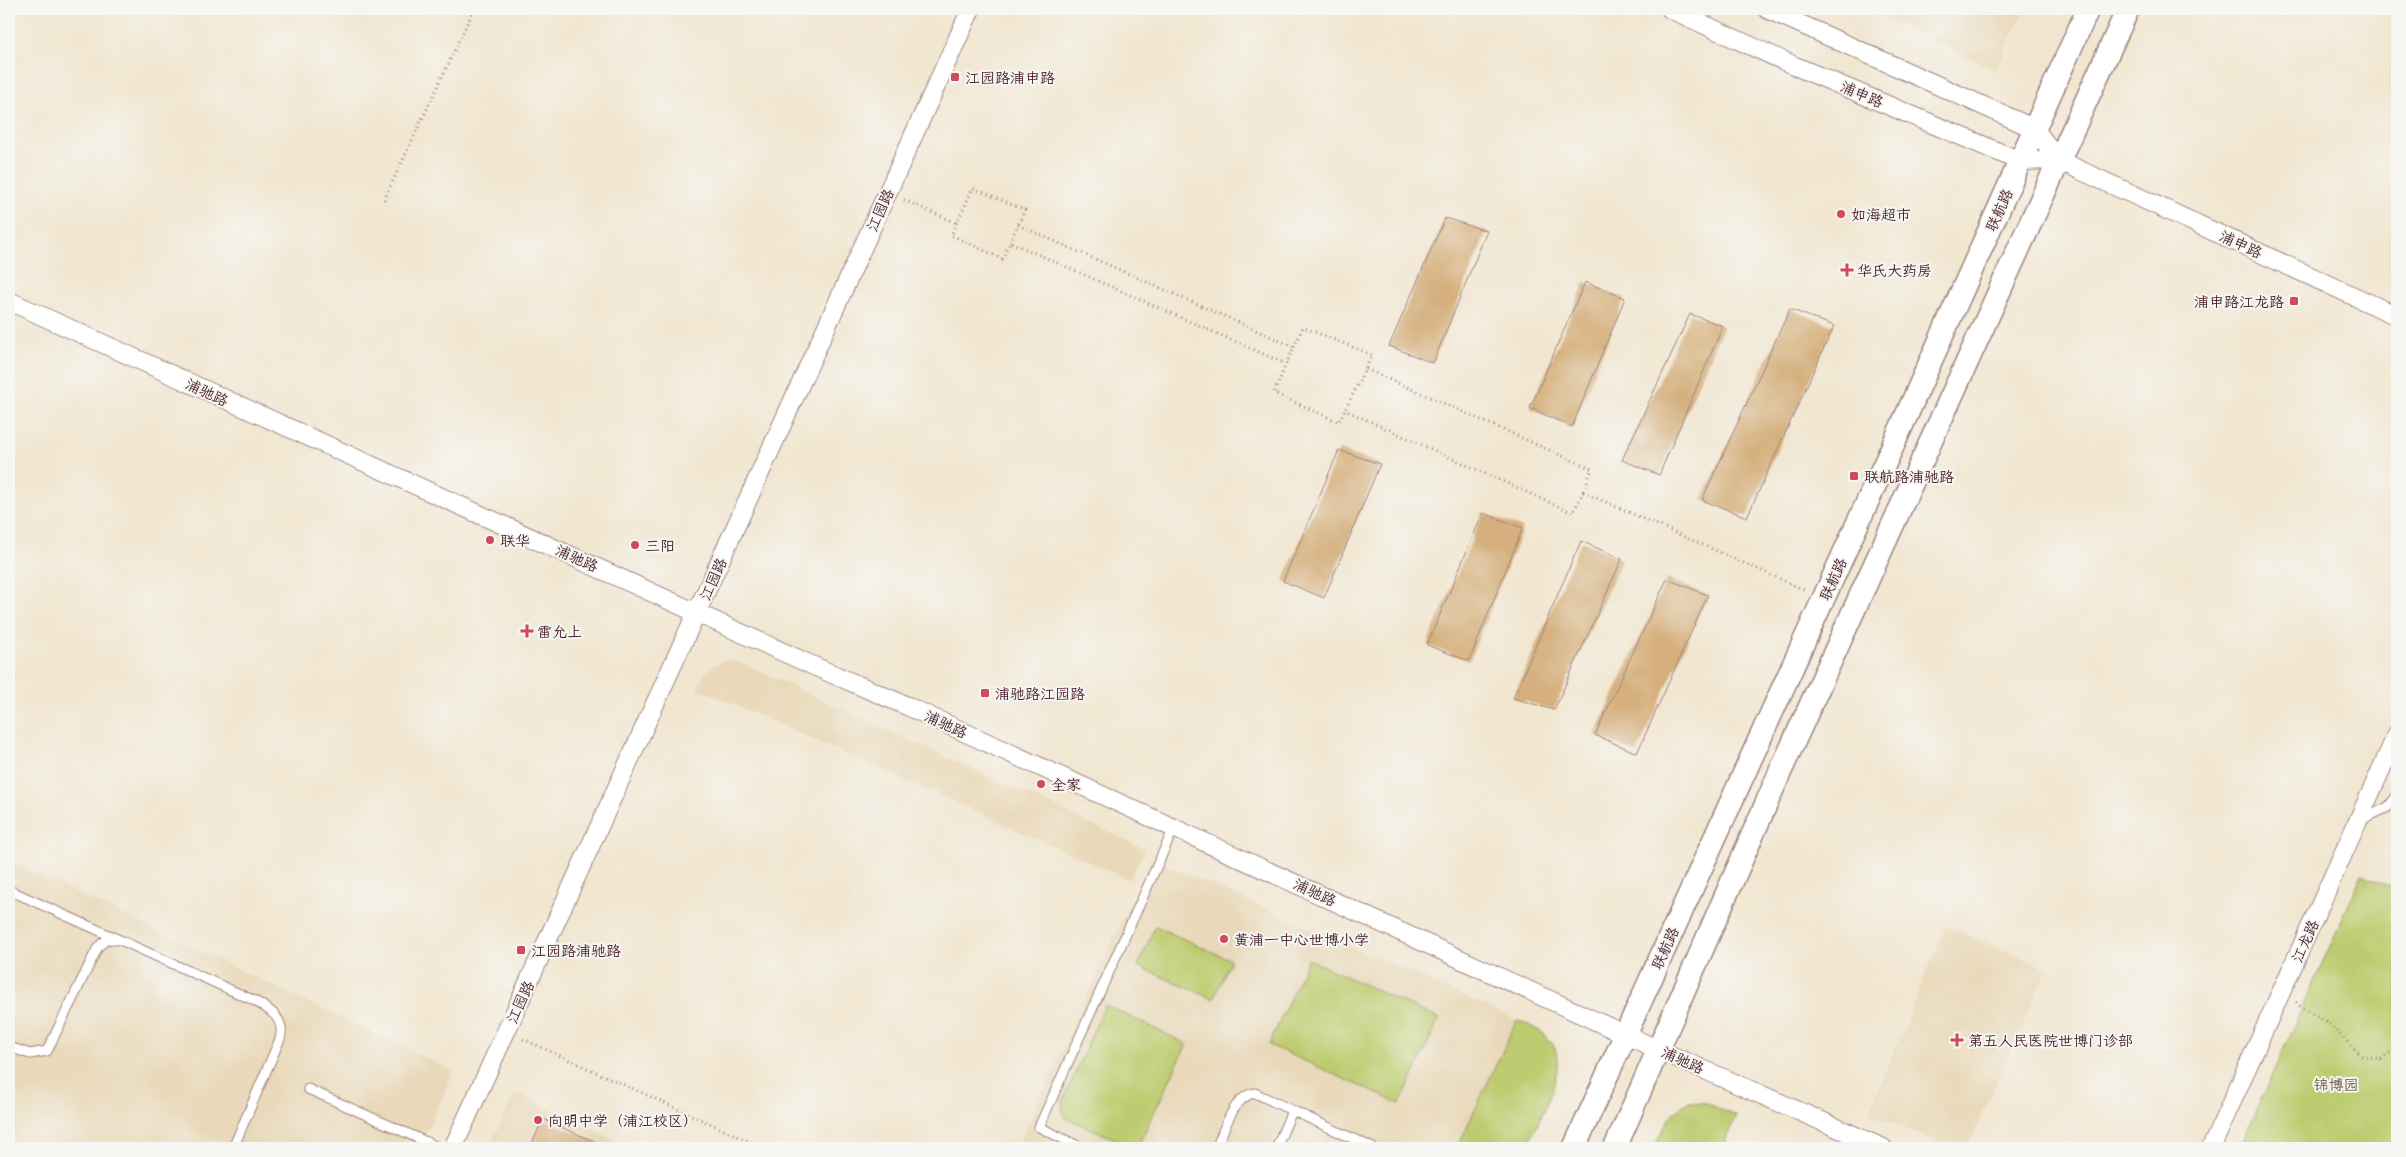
<svg xmlns="http://www.w3.org/2000/svg" width="2406" height="1157" font-family="'Patrick Hand','LXGW WenKai TC',sans-serif">
	<rect width="100%" height="100%" fill="#f6f6f2"/>
	<filter id="ink" filterUnits="userSpaceOnUse"><feTurbulence type="fractalNoise" baseFrequency=".02" numOctaves="2"/><feDisplacementMap in="SourceGraphic" scale="10" xChannelSelector="R" yChannelSelector="G"/><feConvolveMatrix kernelMatrix="1 2 1 2 8 2 1 2 1" color-interpolation-filters="sRGB"/></filter>
	<filter id="wash" filterUnits="userSpaceOnUse"><feTurbulence type="fractalNoise" baseFrequency=".0096" numOctaves="4" result="noise"/><feDisplacementMap in="SourceGraphic" scale="20" xChannelSelector="R" yChannelSelector="G"/><feGaussianBlur stdDeviation="1.12" result="paint"/><feColorMatrix in="noise" values="0 0 0 0 0 0 0 0 0 0 0 0 0 0 0 0 0 1.4 0 .05"/><feComposite in="paint" operator="in"/></filter>
	<g filter="url(#wash)">
		<rect width="100%" height="100%" fill="#f1e6d0"/>
		<!-- built -->
		<path fill="#e9d9ba" d="M 1866,9 L 2025,9 L 1996,70 Z
			M 727,660 L 740,662 L 1145,849 L 1130,880 L 697,688 L 705,673 L 716,664 Z
			M 1151,858 L 1517,1020 L 1457,1148 L 1017,1148 Z
			M 9,861 L 454,1071 L 419,1148 L 9,1148 Z
			M 1946,926 L 2048,968 L 1967,1148 L 1951,1148 L 1868,1113 Z
			M 515,1092 L 632,1148 L 489,1148 Z"/>
		<!-- green -->
		<path fill="#bdcc6f" stroke="#84764d" d="M 2362,875 L 2397,890 L 2397,1148 L 2239,1148 Z
			M 1155,926 L 1231,960 L 1213,999 L 1138,966 Z
			M 1308,959 L 1439,1019 L 1400,1104 L 1269,1045 Z
			M 1105,1005 L 1187,1044 L 1137,1148 L 1066,1118 C 1060,1109 1062,1103 1066,1093 Z
			M 1517,1020 C 1527,1024 1539,1029 1547,1037 C 1575,1062 1538,1121 1526,1148 L 1457,1148 Z
			M 1689,1102 L 1706,1103 L 1736,1116 L 1722,1148 L 1654,1148 C 1664,1127 1668,1113 1689,1102 Z"/>
		<g id="blocks">
			<!-- building -->
			<path fill="#d5b07e" d="M 1445,218 L 1487,231 L 1433,363 L 1389,346 Z
				M 1585,282 L 1625,298 L 1572,427 L 1530,408 Z
				M 1790,309 L 1834,326 L 1747,517 L 1702,500 Z
				M 1690,314 L 1723,326 L 1659,475 L 1622,460 Z
				M 1339,450 L 1380,464 L 1324,598 L 1283,581 Z
				M 1483,513 L 1523,528 L 1469,661 L 1427,645 Z
				M 1581,541 L 1622,559 L 1554,710 L 1513,698 Z
				M 1667,579 L 1708,595 L 1637,753 L 1595,735 Z
				M 543,1119 L 609,1148 L 530,1148 Z"/>
		</g>
	</g>
	<g filter="url(#ink)">
		<use href="#blocks" fill-opacity="0" stroke="#9e827e" stroke-width="1"/>
		<g fill="none" stroke-linecap="round" stroke-linejoin="round">
			<defs>
				<path id="service" d="M 2359,821 L 2388,807 L 2397,796
					M 9,890 L 253,1000 C 269,1009 286,1018 280,1039 L 233,1148
					M 9,1047 L 30,1054 L 47,1051 L 98,947 L 107,939 L 116,940
					M 308,1089 L 440,1148
					M 1082,1148 L 1039,1127 L 1174,828
					M 1216,1148 C 1224,1131 1233,1096 1255,1093 L 1373,1148
					M 1276,1148 L 1292,1111"/>
				<path id="minor" d="M 1670,9 L 1795,66 L 2020,161 L 2058,160 L 2397,316
					M 1767,9 L 2035,129 L 2058,160
					M 9,301 L 816,667 L 907,706 L 1659,1050 L 1883,1148
					M 453,1148 L 971,9
					M 2211,1148 L 2397,734"/>
				<path id="tertiary" d="M 1574,1148 L 1895,441 L 2088,9
					M 1615,1148 L 1781,770 L 2128,9"/>
			</defs>
			<!-- service casing -->
			<use href="#service" stroke="#9e827e" stroke-width="11"/>
			<!-- minor casing -->
			<use href="#minor" stroke="#9e827e" stroke-width="20"/>
			<!-- tertiary casing -->
			<use href="#tertiary" stroke="#9e827e" stroke-width="25"/>
			<!-- path -->
			<path stroke="#9e827e" stroke-width="3" stroke-dasharray="1 4" stroke-linecap="butt" d="M 384,200 L 474,9
				M 904,200 L 956,223
				M 1018,225 L 1294,347 L 1286,364
				M 1010,242 L 1025,210 L 973,188 L 951,235 L 1002,259 L 1010,242 L 1286,364 L 1274,393 L 1339,422 L 1345,410 L 1573,513 L 1583,492 L 1805,590
				M 1294,347 L 1303,327 L 1372,355 L 1345,410
				M 1366,369 L 1592,469 L 1583,492
				M 2296,1002 L 2302,1008 L 2327,1022 L 2362,1056 L 2381,1059 L 2397,1048
				M 523,1039 L 764,1148"/>
			<!-- service -->
			<use href="#service" stroke="#fff" stroke-width="9"/>
			<!-- minor -->
			<use href="#minor" stroke="#fff" stroke-width="18"/>
			<!-- tertiary -->
			<use href="#tertiary" stroke="#fff" stroke-width="22"/>
		</g>
	</g>
	<!-- markers -->
	<g fill="#d1495b" stroke="#f6f6f2" stroke-width="2">
		<rect x="950" y="72" width="10" height="10" rx="2.5"/>
		<circle cx="1841" cy="214" r="5"/>
		<path d="M1844.5 262.5h5v5h5v5h-5v5h-5v-5h-5v-5h5z"/>
		<rect x="2289" y="296" width="10" height="10" rx="2.5"/>
		<rect x="1849" y="471" width="10" height="10" rx="2.5"/>
		<circle cx="490" cy="540" r="5"/>
		<circle cx="635" cy="545" r="5"/>
		<path d="M524.5 623.5h5v5h5v5h-5v5h-5v-5h-5v-5h5z"/>
		<rect x="980" y="688" width="10" height="10" rx="2.5"/>
		<circle cx="1041" cy="784" r="5"/>
		<circle cx="1224" cy="939" r="5"/>
		<rect x="516" y="945" width="10" height="10" rx="2.5"/>
		<path d="M1954.5 1032.5h5v5h5v5h-5v5h-5v-5h-5v-5h5z"/>
		<circle cx="538" cy="1120" r="5"/>
	</g>
	<g text-anchor="middle" dominant-baseline="central" stroke-width="4" stroke-linejoin="round" paint-order="stroke">
		<!-- poi labels -->
		<g font-size="15" fill="#4a1f2b" stroke="#f6f6f2" text-anchor="start">
			<text x="965" y="77">江园路浦申路</text>
			<text x="1851" y="214">如海超市</text>
			<text x="1857" y="270">华氏大药房</text>
			<text x="2284" y="301" text-anchor="end">浦申路江龙路</text>
			<text x="1864" y="476">联航路浦驰路</text>
			<text x="500" y="540">联华</text>
			<text x="645" y="545">三阳</text>
			<text x="537" y="631">雷允上</text>
			<text x="995" y="693">浦驰路江园路</text>
			<text x="1051" y="784">全家</text>
			<text x="1234" y="939">黄浦一中心世博小学</text>
			<text x="531" y="950">江园路浦驰路</text>
			<text x="1968" y="1040">第五人民医院世博门诊部</text>
			<text x="548" y="1120">向明中学（浦江校区）</text>
		</g>
		<!-- street labels -->
		<g font-size="15" fill="#4a1f2b" stroke="#f6f6f2">
			<text transform="translate(1862 94) rotate(23)">浦申路</text>
			<text transform="translate(880 210) rotate(-66)">江园路</text>
			<text transform="translate(1999 210) rotate(-66)">联航路</text>
			<text transform="translate(2241 244) rotate(25)">浦申路</text>
			<text transform="translate(207 392) rotate(25)">浦驰路</text>
			<text transform="translate(577 558) rotate(24)">浦驰路</text>
			<text transform="translate(713 579) rotate(-66)">江园路</text>
			<text transform="translate(1833 579) rotate(-66)">联航路</text>
			<text transform="translate(946 724) rotate(25)">浦驰路</text>
			<text transform="translate(1315 892) rotate(25)">浦驰路</text>
			<text transform="translate(2305 941) rotate(-66)">江龙路</text>
			<text transform="translate(1665 948) rotate(-66)">联航路</text>
			<text transform="translate(520 1002) rotate(-65)">江园路</text>
			<text transform="translate(1683 1060) rotate(24)">浦驰路</text>
		</g>
		<!-- park labels -->
		<g font-size="15" fill="#6c533f" stroke="#f6f6f2">
			<text x="2336" y="1084">锦博园</text>
		</g>
	</g>
	<!-- margin -->
	<rect width="2406" height="1157" fill="none" stroke="#f6f6f2" stroke-width="30"/>
</svg>
